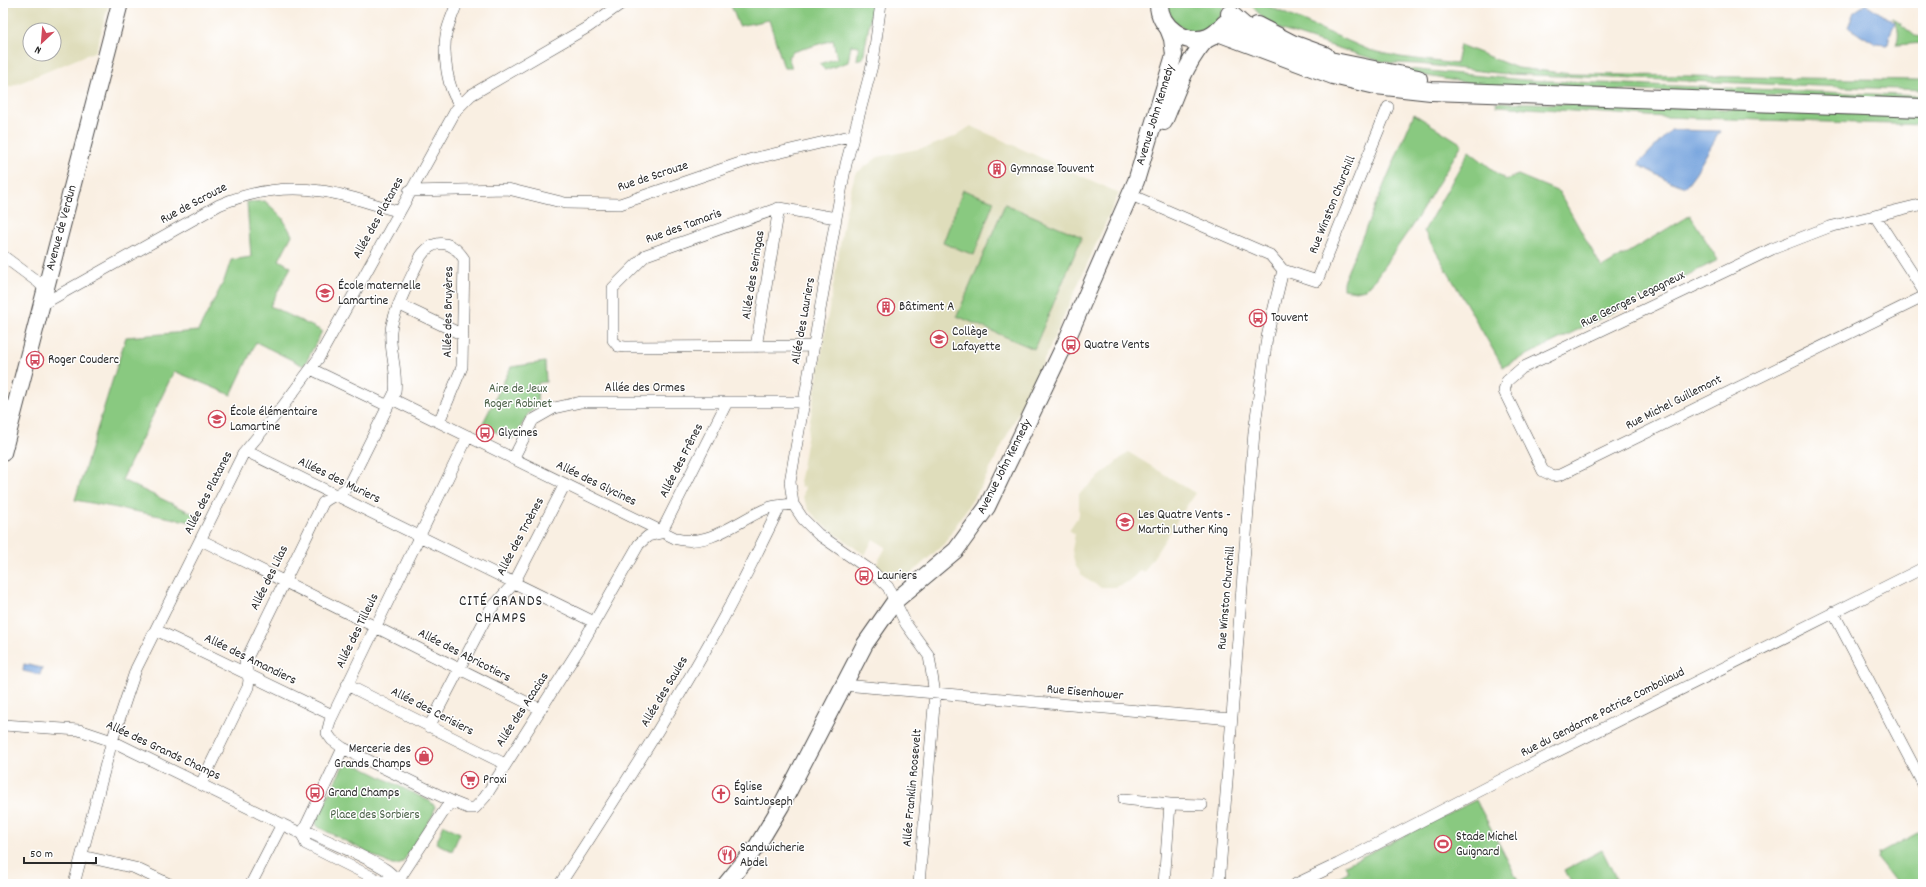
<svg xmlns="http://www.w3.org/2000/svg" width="1926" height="887" font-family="Dekko,sans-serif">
	<rect width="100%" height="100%" fill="#fff"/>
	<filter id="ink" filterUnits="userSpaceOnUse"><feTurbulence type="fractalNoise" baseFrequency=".025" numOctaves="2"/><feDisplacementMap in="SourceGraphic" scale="8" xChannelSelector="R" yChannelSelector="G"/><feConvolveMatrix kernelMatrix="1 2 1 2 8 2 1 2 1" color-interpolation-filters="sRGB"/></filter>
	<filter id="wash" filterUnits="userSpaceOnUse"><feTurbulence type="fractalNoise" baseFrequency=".012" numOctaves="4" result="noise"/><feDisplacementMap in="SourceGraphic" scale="16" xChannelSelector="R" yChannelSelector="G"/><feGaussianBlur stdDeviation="0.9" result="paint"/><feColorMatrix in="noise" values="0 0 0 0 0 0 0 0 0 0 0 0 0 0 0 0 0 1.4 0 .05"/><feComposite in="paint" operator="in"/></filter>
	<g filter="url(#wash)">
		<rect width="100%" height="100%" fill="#f9efe2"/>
		<!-- built -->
		<path fill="#dfddbb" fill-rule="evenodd" d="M 3,3 L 109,3 L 96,51 L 10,87 L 3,85 ZM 30,30 L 54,30 L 54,54 L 30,54 Z
			M 971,126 L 1119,193 L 1038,374 L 982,485 L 944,544 L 905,579 L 897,579 L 876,565 L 886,547 L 873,539 L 865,555 L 823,525 L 809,510 L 803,497 L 805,486 L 801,487 L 800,479 L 846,210 L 855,174 L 878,157 L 928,147 L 954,137 Z
			M 1128,452 L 1195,493 L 1144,572 L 1140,570 L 1130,581 L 1116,587 L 1100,587 L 1084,578 L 1075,565 L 1072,550 L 1075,534 L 1069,530 L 1079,515 L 1079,494 Z"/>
		<!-- green -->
		<path fill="#89c980" stroke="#5a7a56" d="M 730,3 L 873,3 L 863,58 L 857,60 L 859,46 L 851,45 L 848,62 L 825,70 L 819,64 L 837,58 L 833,40 L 792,52 L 792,54 L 788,56 L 792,68 L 784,68 L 769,20 L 739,26 Z
			M 1167,3 L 1224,3 L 1224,4 C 1218,41 1172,40 1167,3 Z
			M 1249,3 L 1261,3 L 1369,50 L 1400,57 L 1456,64 L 1460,45 L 1517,68 L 1571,74 L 1917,80 L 1923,80 L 1923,90 L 1507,74 L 1507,72 L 1506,74 L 1420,64 L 1392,63 L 1376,60 L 1282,30 L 1265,20 Z
			M 1892,17 L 1915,36 L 1923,37 L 1923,43 L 1896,45 C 1900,34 1899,27 1892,17 Z
			M 1407,69 L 1525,80 L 1923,96 L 1923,101 L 1479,85 L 1393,70 Z
			M 1496,102 L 1923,115 L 1923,125 L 1664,117 L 1497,106 Z
			M 1414,114 L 1462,144 L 1416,220 L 1375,279 L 1365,289 L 1356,291 L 1343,289 L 1343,282 Z
			M 1469,151 L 1506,180 L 1518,175 L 1559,192 L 1602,268 L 1690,215 L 1718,260 L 1503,367 L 1424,231 Z
			M 963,190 L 994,201 L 974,255 L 943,243 Z
			M 265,201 L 282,217 L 292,235 L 279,260 L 291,267 L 270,306 L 322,331 L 304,366 L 256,342 L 231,395 L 174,371 L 122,480 L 198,516 L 192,522 L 75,500 L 126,337 L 198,331 L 224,281 L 231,260 L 251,257 L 247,202 Z
			M 1005,204 L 1082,237 L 1034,349 L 957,316 Z
			M 545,362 L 546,382 L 538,383 L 537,406 L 528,414 L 515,437 L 510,439 L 482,425 L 511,367 Z
			M 345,762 L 353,763 L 431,802 L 435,807 L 433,815 L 402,863 L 398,865 L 392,865 L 320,828 L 316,825 L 316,820 Z
			M 1476,800 L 1520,884 L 1331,884 L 1329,882 L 1348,872 L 1345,865 Z
			M 444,825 L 460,833 L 452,851 L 436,843 Z
			M 1923,830 L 1923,884 L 1897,884 L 1878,859 L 1879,854 Z
			M 1602,850 L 1619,884 L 1572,884 L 1565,870 Z"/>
		<!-- water -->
		<path fill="#74a3dd" stroke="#506784" d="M 1866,4 L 1895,23 L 1890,34 L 1888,45 L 1876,44 L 1848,27 L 1854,12 Z
			M 1671,130 L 1720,131 L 1696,172 L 1685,187 L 1667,180 L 1639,165 L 1640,162 Z
			M 24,664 L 42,668 L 40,675 L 23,671 Z"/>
	</g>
	<g filter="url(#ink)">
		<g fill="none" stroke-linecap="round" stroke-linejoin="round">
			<defs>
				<path id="street" d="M 457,3 C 453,14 448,24 446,35 C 443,54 447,90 460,104
					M 881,3 L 873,62 L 846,164 L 836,218 L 790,482 L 793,504 L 803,519 L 818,534 L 873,572 L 888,587 L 906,624 L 929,656 L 935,694 L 919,884
					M 409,191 L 508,189 L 565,203 L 620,204 L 752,159 L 854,135
					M 1131,195 L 1270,255 L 1283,270 L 1317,281 L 1388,107
					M 1923,204 L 1829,227 L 1772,249 L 1522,368 L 1507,381 L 1504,391 L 1543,471 L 1553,476 L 1560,475 L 1923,297
					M 1875,216 L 1923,290
					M 3,256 L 38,282 L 45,289
					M 41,305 L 219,205 C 252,191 286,186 321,191 C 347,194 373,205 398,211
					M 400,305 L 463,335
					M 813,346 L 625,347 L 618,346 L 613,340 L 613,288 L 646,255 L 779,208 L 836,218
					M 756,347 L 779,208
					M 311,369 L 388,406
					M 392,399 L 677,539 C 711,547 738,520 768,508 C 775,505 785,505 793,504
					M 246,451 L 594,622
					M 513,459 L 533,420 L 554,408 L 581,402 L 804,402
					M 201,540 L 540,709
					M 1833,612 L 1923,784
					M 156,630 L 332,715
					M 347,685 L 505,764
					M 844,685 L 1231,719
					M 3,725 L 79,730 L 112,741 L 302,834 L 311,833 C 335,845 362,854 385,869 C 392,874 397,880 405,884
					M 429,727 L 490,610 L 514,583 L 565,484
					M 343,748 L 453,802
					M 201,784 L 248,687 L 249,680 L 245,662 L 323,503 C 331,495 340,496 348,486 L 395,392 C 398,371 389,350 391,331 C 392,313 413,274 421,256 C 434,238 452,240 464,259 L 462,367 L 439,422
					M 1124,799 L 1170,804 L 1164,884
					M 1170,804 L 1202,805
					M 302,834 L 343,748 L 332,740 L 327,733 L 330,721 L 468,436
					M 302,834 L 306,844 L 380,881 L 398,881
					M 82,856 L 135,868 L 169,884
					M 398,881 L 446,808 L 453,802 L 468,808 L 475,808 L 485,797 L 579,649 L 639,544 L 648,536 L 661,533 L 727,402
					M 74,884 L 112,741 L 136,669 L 243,454 L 283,406 L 318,359 L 456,110 L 471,95 L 588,27 L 622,3
					M 251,884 L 282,824
					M 560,884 C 612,804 664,724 711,640 C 736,597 758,551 780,506
					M 1219,884 L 1254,432 L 1267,337 L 1283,270
					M 1296,884 L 1338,864 L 1520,770 L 1923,568"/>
				<path id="secondary" d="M 1164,122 C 1177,92 1185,62 1208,38
					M 3,453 L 120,3
					M 726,884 L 757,846 L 781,806 L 865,644 L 895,601 L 956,550 L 987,507 L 1065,344 L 1136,181 L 1174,55 L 1172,39 L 1167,26"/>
				<path id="primary" d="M 1159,3 C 1158,27 1185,46 1208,38 C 1215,35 1220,30 1225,24
					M 1230,14 L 1252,33 L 1267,42
					M 1257,26 L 1292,44 L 1325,56
					M 1218,32 L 1333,75 L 1376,85 L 1431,91 L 1923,108
					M 1310,57 L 1418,79"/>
			</defs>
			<!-- street casing -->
			<use href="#street" stroke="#4a4846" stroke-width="12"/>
			<!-- secondary casing -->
			<use href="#secondary" stroke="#4a4846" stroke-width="18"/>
			<!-- primary casing -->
			<use href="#primary" stroke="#4a4846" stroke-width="20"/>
			<!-- street -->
			<use href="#street" stroke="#fff" stroke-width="11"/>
			<!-- secondary -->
			<use href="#secondary" stroke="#fff" stroke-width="16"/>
			<!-- primary -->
			<use href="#primary" stroke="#fff" stroke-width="18"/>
		</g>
	</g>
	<!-- icons -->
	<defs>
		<symbol id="building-ring" viewBox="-11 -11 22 22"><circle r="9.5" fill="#fff" stroke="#d1495b" stroke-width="1.5"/><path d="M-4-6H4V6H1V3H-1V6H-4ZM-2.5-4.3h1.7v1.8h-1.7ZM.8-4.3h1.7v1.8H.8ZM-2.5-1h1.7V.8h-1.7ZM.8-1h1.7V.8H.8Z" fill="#d1495b"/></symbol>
		<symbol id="school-ring" viewBox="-11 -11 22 22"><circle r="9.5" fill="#fff" stroke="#d1495b" stroke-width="1.5"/><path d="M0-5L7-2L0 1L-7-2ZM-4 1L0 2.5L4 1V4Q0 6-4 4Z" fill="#d1495b"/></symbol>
		<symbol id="bus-ring" viewBox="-11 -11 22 22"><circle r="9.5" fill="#fff" stroke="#d1495b" stroke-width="1.5"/><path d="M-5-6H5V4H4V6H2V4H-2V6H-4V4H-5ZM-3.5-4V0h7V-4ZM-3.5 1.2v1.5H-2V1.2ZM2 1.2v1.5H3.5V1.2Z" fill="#d1495b"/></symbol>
		<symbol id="shop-ring" viewBox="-11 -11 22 22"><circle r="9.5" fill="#fff" stroke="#d1495b" stroke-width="1.5"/><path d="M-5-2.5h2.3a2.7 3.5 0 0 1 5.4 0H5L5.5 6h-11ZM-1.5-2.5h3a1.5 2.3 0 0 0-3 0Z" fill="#d1495b"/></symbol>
		<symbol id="supermarket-ring" viewBox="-11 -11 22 22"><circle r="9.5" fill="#fff" stroke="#d1495b" stroke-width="1.5"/><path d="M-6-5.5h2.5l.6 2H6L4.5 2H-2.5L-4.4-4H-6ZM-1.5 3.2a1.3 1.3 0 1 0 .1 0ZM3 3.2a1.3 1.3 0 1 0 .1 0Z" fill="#d1495b"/></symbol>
		<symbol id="church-ring" viewBox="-11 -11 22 22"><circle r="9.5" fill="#fff" stroke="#d1495b" stroke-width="1.5"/><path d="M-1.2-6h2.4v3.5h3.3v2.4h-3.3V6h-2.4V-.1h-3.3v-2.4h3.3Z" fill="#d1495b"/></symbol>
		<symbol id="stadium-ring" viewBox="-11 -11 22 22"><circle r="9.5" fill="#fff" stroke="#d1495b" stroke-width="1.5"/><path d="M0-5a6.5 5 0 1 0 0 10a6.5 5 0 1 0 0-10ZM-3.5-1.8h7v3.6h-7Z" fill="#d1495b"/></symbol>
		<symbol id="restaurant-ring" viewBox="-11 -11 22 22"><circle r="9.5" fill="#fff" stroke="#d1495b" stroke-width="1.5"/><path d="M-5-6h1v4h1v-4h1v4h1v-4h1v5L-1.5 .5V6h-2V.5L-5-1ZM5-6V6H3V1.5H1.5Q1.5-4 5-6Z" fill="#d1495b"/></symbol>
	</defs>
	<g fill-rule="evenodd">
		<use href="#building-ring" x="987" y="159" width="20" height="20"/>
		<use href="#school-ring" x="315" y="283" width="20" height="20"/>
		<use href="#building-ring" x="876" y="297" width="20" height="20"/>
		<use href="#bus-ring" x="1248" y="308" width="20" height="20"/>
		<use href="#school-ring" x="929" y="329" width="20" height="20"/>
		<use href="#bus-ring" x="1061" y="335" width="20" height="20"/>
		<use href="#bus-ring" x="25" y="350" width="20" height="20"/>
		<use href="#school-ring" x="207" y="409" width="20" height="20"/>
		<use href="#bus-ring" x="475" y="423" width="20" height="20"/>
		<use href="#school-ring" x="1115" y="512" width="20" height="20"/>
		<use href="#bus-ring" x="854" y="566" width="20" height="20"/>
		<use href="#shop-ring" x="414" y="746" width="20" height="20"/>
		<use href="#supermarket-ring" x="460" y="770" width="20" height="20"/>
		<use href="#bus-ring" x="305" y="783" width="20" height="20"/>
		<use href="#church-ring" x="711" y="784" width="20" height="20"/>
		<use href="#stadium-ring" x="1433" y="834" width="20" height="20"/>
		<use href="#restaurant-ring" x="717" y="845" width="20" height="20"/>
	</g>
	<g text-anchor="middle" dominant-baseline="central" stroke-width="3" stroke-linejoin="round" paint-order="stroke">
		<!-- street labels -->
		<g font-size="13" fill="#2b2b2b" stroke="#fff">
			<text transform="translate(1156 115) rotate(-73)">Avenue John Kennedy</text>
			<text transform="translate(653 177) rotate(-18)">Rue de Scrouze</text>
			<text transform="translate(194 204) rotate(-28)">Rue de Scrouze</text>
			<text transform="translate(1333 205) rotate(-68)">Rue Winston Churchill</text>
			<text transform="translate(379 218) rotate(-61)">Allée des Platanes</text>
			<text transform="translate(684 227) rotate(-20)">Rue des Tamaris</text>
			<text transform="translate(62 228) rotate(-75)">Avenue de Verdun</text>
			<text transform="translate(754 275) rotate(-81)">Allée des Seringas</text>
			<text transform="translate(1633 300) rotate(-26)">Rue Georges Legagneux</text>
			<text transform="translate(449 312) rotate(-89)">Allée des Bruyères</text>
			<text transform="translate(804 321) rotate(-80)">Allée des Lauriers</text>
			<text x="645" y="388">Allée des Ormes</text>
			<text transform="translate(1674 403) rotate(-27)">Rue Michel Guillemont</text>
			<text transform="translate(682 461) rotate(-63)">Allée des Frênes</text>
			<text transform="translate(1005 467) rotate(-63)">Avenue John Kennedy</text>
			<text transform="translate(339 481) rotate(26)">Allées des Muriers</text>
			<text transform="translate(596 484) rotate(26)">Allée des Glycines</text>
			<text transform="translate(209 493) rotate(-63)">Allée des Platanes</text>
			<text transform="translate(521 537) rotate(-62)">Allée des Troènes</text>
			<text transform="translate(270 578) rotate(-64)">Allée des Lilas</text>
			<text transform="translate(1227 598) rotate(-85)">Rue Winston Churchill</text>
			<text transform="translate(358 631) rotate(-64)">Allée des Tilleuls</text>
			<text transform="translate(464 656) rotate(27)">Allée des Abricotiers</text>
			<text transform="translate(250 660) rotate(26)">Allée des Amandiers</text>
			<text transform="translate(665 692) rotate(-59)">Allée des Saules</text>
			<text transform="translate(1085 693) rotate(5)">Rue Eisenhower</text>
			<text transform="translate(523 710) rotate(-57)">Allée des Acacias</text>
			<text transform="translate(432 712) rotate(27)">Allée des Cerisiers</text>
			<text transform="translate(1603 713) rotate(-27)">Rue du Gendarme Patrice Comboliaud</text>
			<text transform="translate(163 751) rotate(25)">Allée des Grands Champs</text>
			<text transform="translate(913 788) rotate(-85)">Allée Franklin Roosevelt</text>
		</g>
		<!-- poi labels -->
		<g font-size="13" fill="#2b2b2b" stroke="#fff" text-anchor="start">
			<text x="1010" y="169">Gymnase Touvent</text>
			<text x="338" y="286">École maternelle<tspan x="338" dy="15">Lamartine</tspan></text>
			<text x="899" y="307">Bâtiment A</text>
			<text x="1271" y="318">Touvent</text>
			<text x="952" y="332">Collège<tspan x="952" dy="15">Lafayette</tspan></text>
			<text x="1084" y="345">Quatre Vents</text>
			<text x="48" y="360">Roger Couderc</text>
			<text x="230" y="412">École élémentaire<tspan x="230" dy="15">Lamartine</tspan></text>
			<text x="498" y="433">Glycines</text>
			<text x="1138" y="515">Les Quatre Vents -<tspan x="1138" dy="15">Martin Luther King</tspan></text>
			<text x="877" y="576">Lauriers</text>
			<text x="411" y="749" text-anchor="end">Mercerie des<tspan x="411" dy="15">Grands Champs</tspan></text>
			<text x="483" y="780">Proxi</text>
			<text x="734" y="787">Église<tspan x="734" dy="15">SaintJoseph</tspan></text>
			<text x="328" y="793">Grand Champs</text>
			<text x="1456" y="837">Stade Michel<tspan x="1456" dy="15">Guignard</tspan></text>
			<text x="740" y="848">Sandwicherie<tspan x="740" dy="15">Abdel</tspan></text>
		</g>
		<!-- park labels -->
		<g font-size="13" fill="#4c6249" stroke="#fff">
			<text x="518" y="389">Aire de Jeux<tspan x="518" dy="15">Roger Robinet</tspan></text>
			<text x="375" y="815">Place des Sorbiers</text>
		</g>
		<!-- quarter labels -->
		<g font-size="15" letter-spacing="1" fill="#2b2b2b" stroke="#fff">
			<text x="501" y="602">CITÉ GRANDS<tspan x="501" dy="17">CHAMPS</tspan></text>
		</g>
	</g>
	<!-- margin -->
	<rect width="1926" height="887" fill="none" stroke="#fff" stroke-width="16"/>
	<!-- north arrow -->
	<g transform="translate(42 42) rotate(206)"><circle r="19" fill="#ffffff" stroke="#aaaaaa"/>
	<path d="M0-3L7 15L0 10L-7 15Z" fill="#d1495b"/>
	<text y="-6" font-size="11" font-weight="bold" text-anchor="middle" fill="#2b2b2b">N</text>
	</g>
	<!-- scale -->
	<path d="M24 857v6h72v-6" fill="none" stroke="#2b2b2b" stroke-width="2"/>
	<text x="30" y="857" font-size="12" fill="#2b2b2b" stroke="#ffffff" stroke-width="3" paint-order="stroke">50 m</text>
</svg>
